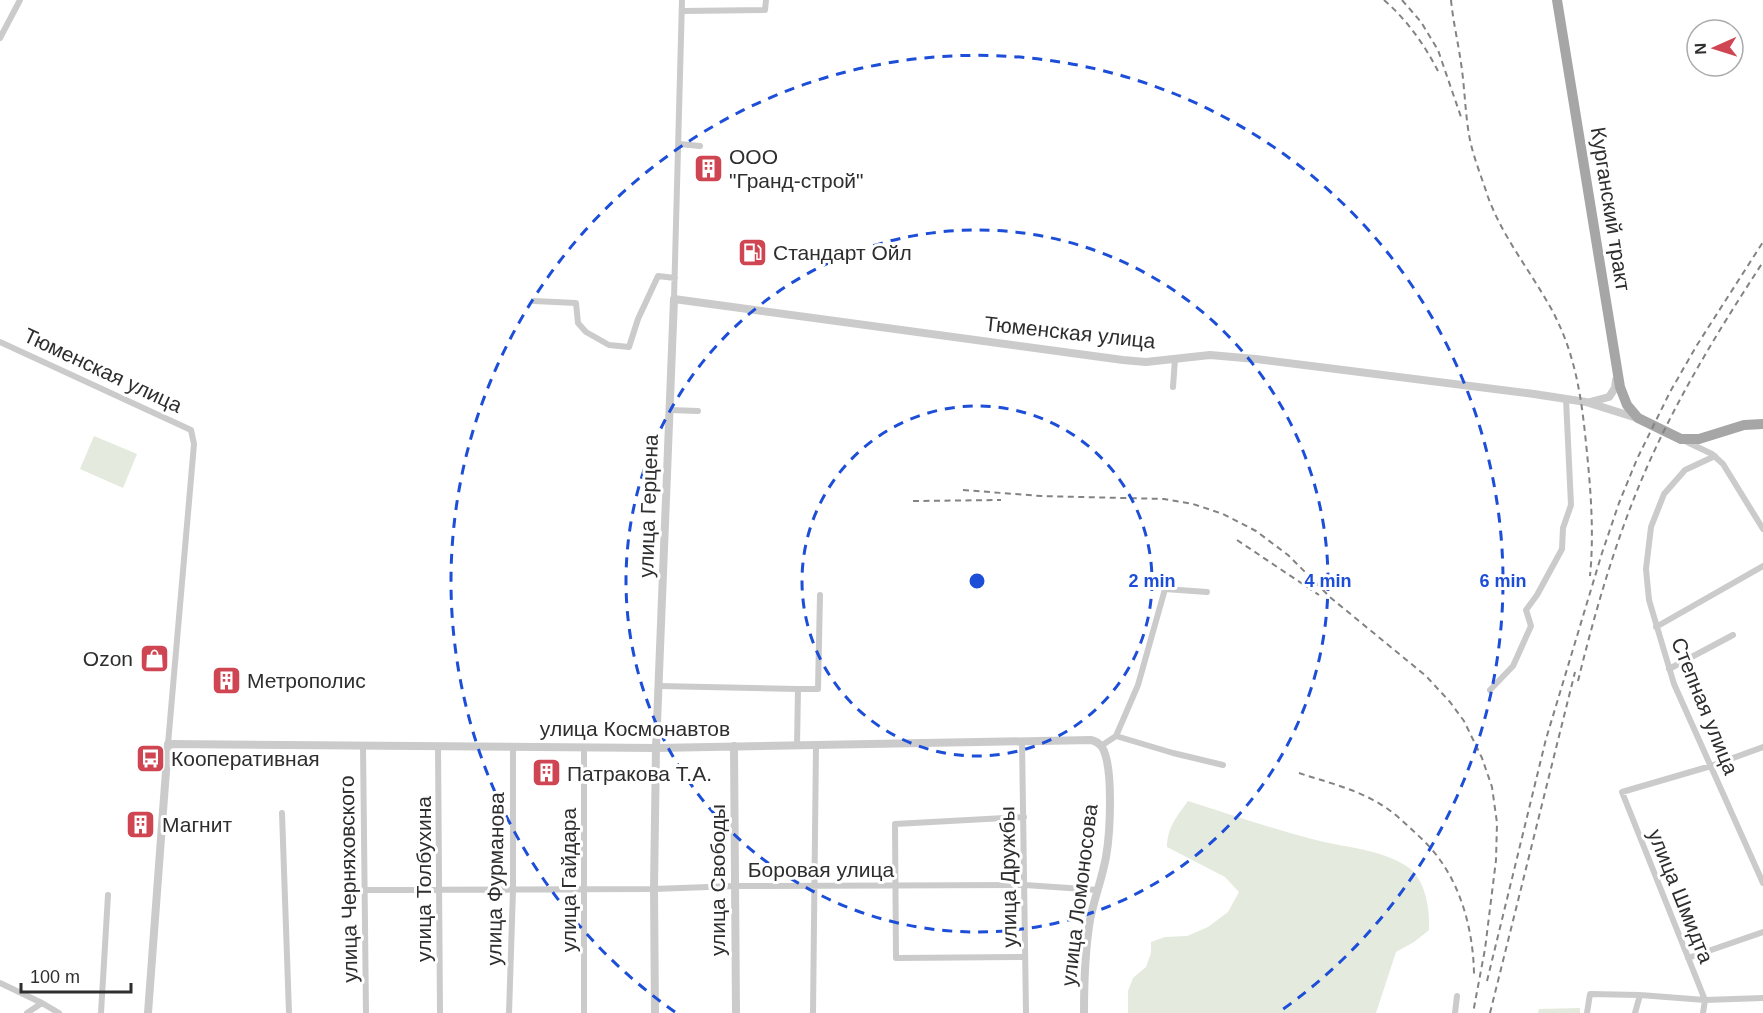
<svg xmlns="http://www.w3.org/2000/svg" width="1763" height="1013" font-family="Helvetica,sans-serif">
	<rect width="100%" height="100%" fill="#fff"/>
	<!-- green -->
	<path fill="#e4eadd" d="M 94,436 L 137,454 L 123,488 L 80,469 Z
		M 1188,801 C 1229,814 1270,828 1312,839 C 1344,848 1380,848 1408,867 C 1426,880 1430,910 1429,930 L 1414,942 L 1396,952 L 1376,1013 L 1128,1013 L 1128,991 L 1133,978 L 1146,967 L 1151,953 L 1151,942 L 1165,937 L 1187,936 L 1208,927 L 1228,912 L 1239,892 L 1225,877 L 1167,847 C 1167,828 1177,816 1188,801 Z
		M 1580,1008 L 1580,1013 L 1538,1013 L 1539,1009 Z"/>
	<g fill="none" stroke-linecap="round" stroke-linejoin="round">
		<!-- minor -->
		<path stroke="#cbcbcb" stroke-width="6" d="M 683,11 L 765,10 L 766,0
			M 0,38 L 20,0
			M 679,144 L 700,146
			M 674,299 L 682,0
			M 534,301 L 576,303 L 578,323 L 586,332 L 609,345 L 629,347 L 638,319 L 658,276 L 675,278
			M 0,342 L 191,430 L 194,444 L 168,744
			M 1173,387 L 1175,359
			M 670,410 L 698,411
			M 1687,442 L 1712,454 L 1723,464 L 1763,529
			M 1715,456 L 1685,470 L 1664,494 L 1651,527 L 1646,569 L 1649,600 L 1674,684 L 1763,883
			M 1656,627 L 1763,566
			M 1669,669 L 1733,635
			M 659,686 L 798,689 L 797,746
			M 798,689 L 818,689 L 820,595
			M 1490,690 L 1513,666 L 1531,626 L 1526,610 L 1537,595 L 1562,549 L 1563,528 L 1571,505 L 1566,399
			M 1116,736 L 1138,685 L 1165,589 L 1207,592
			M 1022,741 L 1026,1013
			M 363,745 L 366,1013
			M 438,746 L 440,1013
			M 1101,746 L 1116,736 L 1173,753 L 1223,765
			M 584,747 L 584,1013
			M 282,813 L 289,1013
			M 1024,817 L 895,824 L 896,958 L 1025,957
			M 364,890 L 654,889 L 735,886 L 1025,885 L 1098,890
			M 1688,958 L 1763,932
			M 0,983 L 42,1003
			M 27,1013 L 42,1003 L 59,1013
			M 101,1013 L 108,895
			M 509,1013 L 513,890 L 513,746
			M 813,1013 L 816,745
			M 1455,1013 L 1457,996
			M 1587,1013 L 1590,994 L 1640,995 L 1705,1000 L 1763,998
			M 1635,1013 L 1640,995
			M 1703,1013 L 1705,1000 L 1622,792 L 1711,766 L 1763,747"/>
		<!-- tertiary -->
		<path stroke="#cbcbcb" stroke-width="8" d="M 1590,402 L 1609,397 L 1615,388 L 1616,380
			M 734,746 L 736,1013
			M 148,1013 L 168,744 L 656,748 L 1091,740 C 1096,741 1099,743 1102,747 C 1114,767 1110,834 1106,857 C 1102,879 1094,899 1090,920 C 1085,950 1084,983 1084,1013
			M 655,1013 L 654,889 L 656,748 L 674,299 L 1123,360 L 1146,362 L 1210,355 L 1256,359 L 1534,394 L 1586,402 L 1637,418"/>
		<!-- primary -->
		<path stroke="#a6a6a6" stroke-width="10" d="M 1557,0 L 1620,387 L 1627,405 L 1638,418 L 1681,439 L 1699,439 L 1744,425 L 1763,424"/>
		<!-- rail -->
		<path stroke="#838383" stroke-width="2" stroke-dasharray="6 4.5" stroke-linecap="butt" d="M 1384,0 C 1407,20 1424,44 1438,71
			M 1402,0 L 1421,22 L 1438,50 L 1461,117
			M 1451,0 C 1453,21 1458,42 1461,63 C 1465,89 1465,115 1470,140 C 1474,159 1482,178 1488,197 C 1503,238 1532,273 1553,312 C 1577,358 1582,402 1587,453 C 1591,493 1594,535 1590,576
			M 963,490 L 1041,496 L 1164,499 L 1193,504 L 1223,514 L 1256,531 L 1288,555 L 1331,598 L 1426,676 L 1450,702 L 1464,721 L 1482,758 L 1492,787 L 1497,823 L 1496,860 L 1485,949 L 1473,1013
			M 913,501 L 1001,500
			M 1237,540 L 1319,595
			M 1578,681 C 1597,604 1619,528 1652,456 C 1683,388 1722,325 1763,262
			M 1299,773 C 1326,782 1356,789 1380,804 C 1391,810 1400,819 1409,827 C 1420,837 1432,848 1440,860 C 1464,893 1474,938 1474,977
			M 1487,981 L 1546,739 L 1602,553 L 1619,503 L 1637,459 L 1670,392 L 1697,345 L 1763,242
			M 1490,1013 L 1575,672"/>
	</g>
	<!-- distance rings -->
	<g fill="none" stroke="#1d4ed8" stroke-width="3" stroke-dasharray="10 8">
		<circle cx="977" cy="581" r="175"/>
		<circle cx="977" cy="581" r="351"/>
		<path d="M675 1012A526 526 0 1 1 1279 1012"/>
	</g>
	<!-- icons -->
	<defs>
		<symbol id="building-square" viewBox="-11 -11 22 22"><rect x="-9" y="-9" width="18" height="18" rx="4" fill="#cf4652" stroke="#fff"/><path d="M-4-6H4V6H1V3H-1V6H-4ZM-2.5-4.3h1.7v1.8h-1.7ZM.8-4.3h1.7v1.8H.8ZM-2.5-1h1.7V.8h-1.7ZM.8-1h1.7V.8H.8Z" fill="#fff"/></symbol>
		<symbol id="fuel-square" viewBox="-11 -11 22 22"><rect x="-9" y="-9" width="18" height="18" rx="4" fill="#cf4652" stroke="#fff"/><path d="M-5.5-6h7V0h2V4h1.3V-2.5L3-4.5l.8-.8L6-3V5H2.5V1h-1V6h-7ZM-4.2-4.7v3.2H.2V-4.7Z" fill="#fff"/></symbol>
		<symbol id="shop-square" viewBox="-11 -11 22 22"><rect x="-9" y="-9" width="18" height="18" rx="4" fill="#cf4652" stroke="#fff"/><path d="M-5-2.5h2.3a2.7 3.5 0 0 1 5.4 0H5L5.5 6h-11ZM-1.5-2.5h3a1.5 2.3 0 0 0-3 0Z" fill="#fff"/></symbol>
		<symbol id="bus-square" viewBox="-11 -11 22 22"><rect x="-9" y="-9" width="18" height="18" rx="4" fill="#cf4652" stroke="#fff"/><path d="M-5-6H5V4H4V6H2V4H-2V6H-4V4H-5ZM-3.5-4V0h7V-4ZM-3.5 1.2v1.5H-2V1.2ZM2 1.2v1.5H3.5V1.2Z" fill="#fff"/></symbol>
	</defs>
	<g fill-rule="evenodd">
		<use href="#building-square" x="692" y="152" width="33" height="33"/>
		<use href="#fuel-square" x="736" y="236" width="33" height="33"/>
		<use href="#shop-square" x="138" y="642" width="33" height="33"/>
		<use href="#building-square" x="210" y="664" width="33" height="33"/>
		<use href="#bus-square" x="134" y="742" width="33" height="33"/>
		<use href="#building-square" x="530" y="756" width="33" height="33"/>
		<use href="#building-square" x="124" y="808" width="33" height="33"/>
	</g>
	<g text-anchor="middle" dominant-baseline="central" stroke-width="6" stroke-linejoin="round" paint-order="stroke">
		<!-- poi labels -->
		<g font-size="21" fill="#2e2e2e" stroke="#fff" text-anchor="start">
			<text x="729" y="156">ООО<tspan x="729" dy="24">"Гранд-строй"</tspan></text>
			<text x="773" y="252">Стандарт Ойл</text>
			<text x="133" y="658" text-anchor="end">Ozon</text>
			<text x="247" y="680">Метрополис</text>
			<text x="171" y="758">Кооперативная</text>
			<text x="567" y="773">Патракова Т.А.</text>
			<text x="162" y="824">Магнит</text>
		</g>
		<!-- street labels -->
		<g font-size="21" fill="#2e2e2e" stroke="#fff">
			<text transform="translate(1611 209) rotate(81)">Курганский тракт</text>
			<text transform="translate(1070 332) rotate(6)">Тюменская улица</text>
			<text transform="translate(103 370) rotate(25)">Тюменская улица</text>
			<text transform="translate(648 506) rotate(-88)">улица Герцена</text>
			<text transform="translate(1705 706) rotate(68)">Степная улица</text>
			<text x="635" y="728">улица Космонавтов</text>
			<text x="821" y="869">Боровая улица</text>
			<text transform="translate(1008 877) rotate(-91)">улица Дружбы</text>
			<text transform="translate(348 879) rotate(-91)">улица Черняховского</text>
			<text transform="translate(423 879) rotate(-90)">улица Толбухина</text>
			<text transform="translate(495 879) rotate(-89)">улица Фурманова</text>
			<text transform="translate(568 880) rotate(-90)">улица Гайдара</text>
			<text transform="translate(717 880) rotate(-90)">улица Свободы</text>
			<text transform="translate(1079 895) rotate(-83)">улица Ломоносова</text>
			<text transform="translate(1681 896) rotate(68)">улица Шмидта</text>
		</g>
	</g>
	<circle cx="977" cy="581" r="9" fill="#1d4ed8" stroke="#fff" stroke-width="3"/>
	<g font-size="18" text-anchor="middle" font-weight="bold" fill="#1d4ed8" stroke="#fff" stroke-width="6" stroke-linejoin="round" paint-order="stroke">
		<text x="1152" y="587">2 min</text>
		<text x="1328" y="587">4 min</text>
		<text x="1503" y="587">6 min</text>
	</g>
	<!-- north arrow -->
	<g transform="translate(1715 48) rotate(267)"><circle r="28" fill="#ffffff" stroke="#ababab" stroke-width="1.5"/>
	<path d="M0-4.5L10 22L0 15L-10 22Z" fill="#cf4652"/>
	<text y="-9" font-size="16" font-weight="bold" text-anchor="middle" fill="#2e2e2e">N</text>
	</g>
	<!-- scale -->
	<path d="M21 983v9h110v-9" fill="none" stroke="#2e2e2e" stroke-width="3"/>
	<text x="30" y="983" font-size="18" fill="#2e2e2e" stroke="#ffffff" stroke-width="4.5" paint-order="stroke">100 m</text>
</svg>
